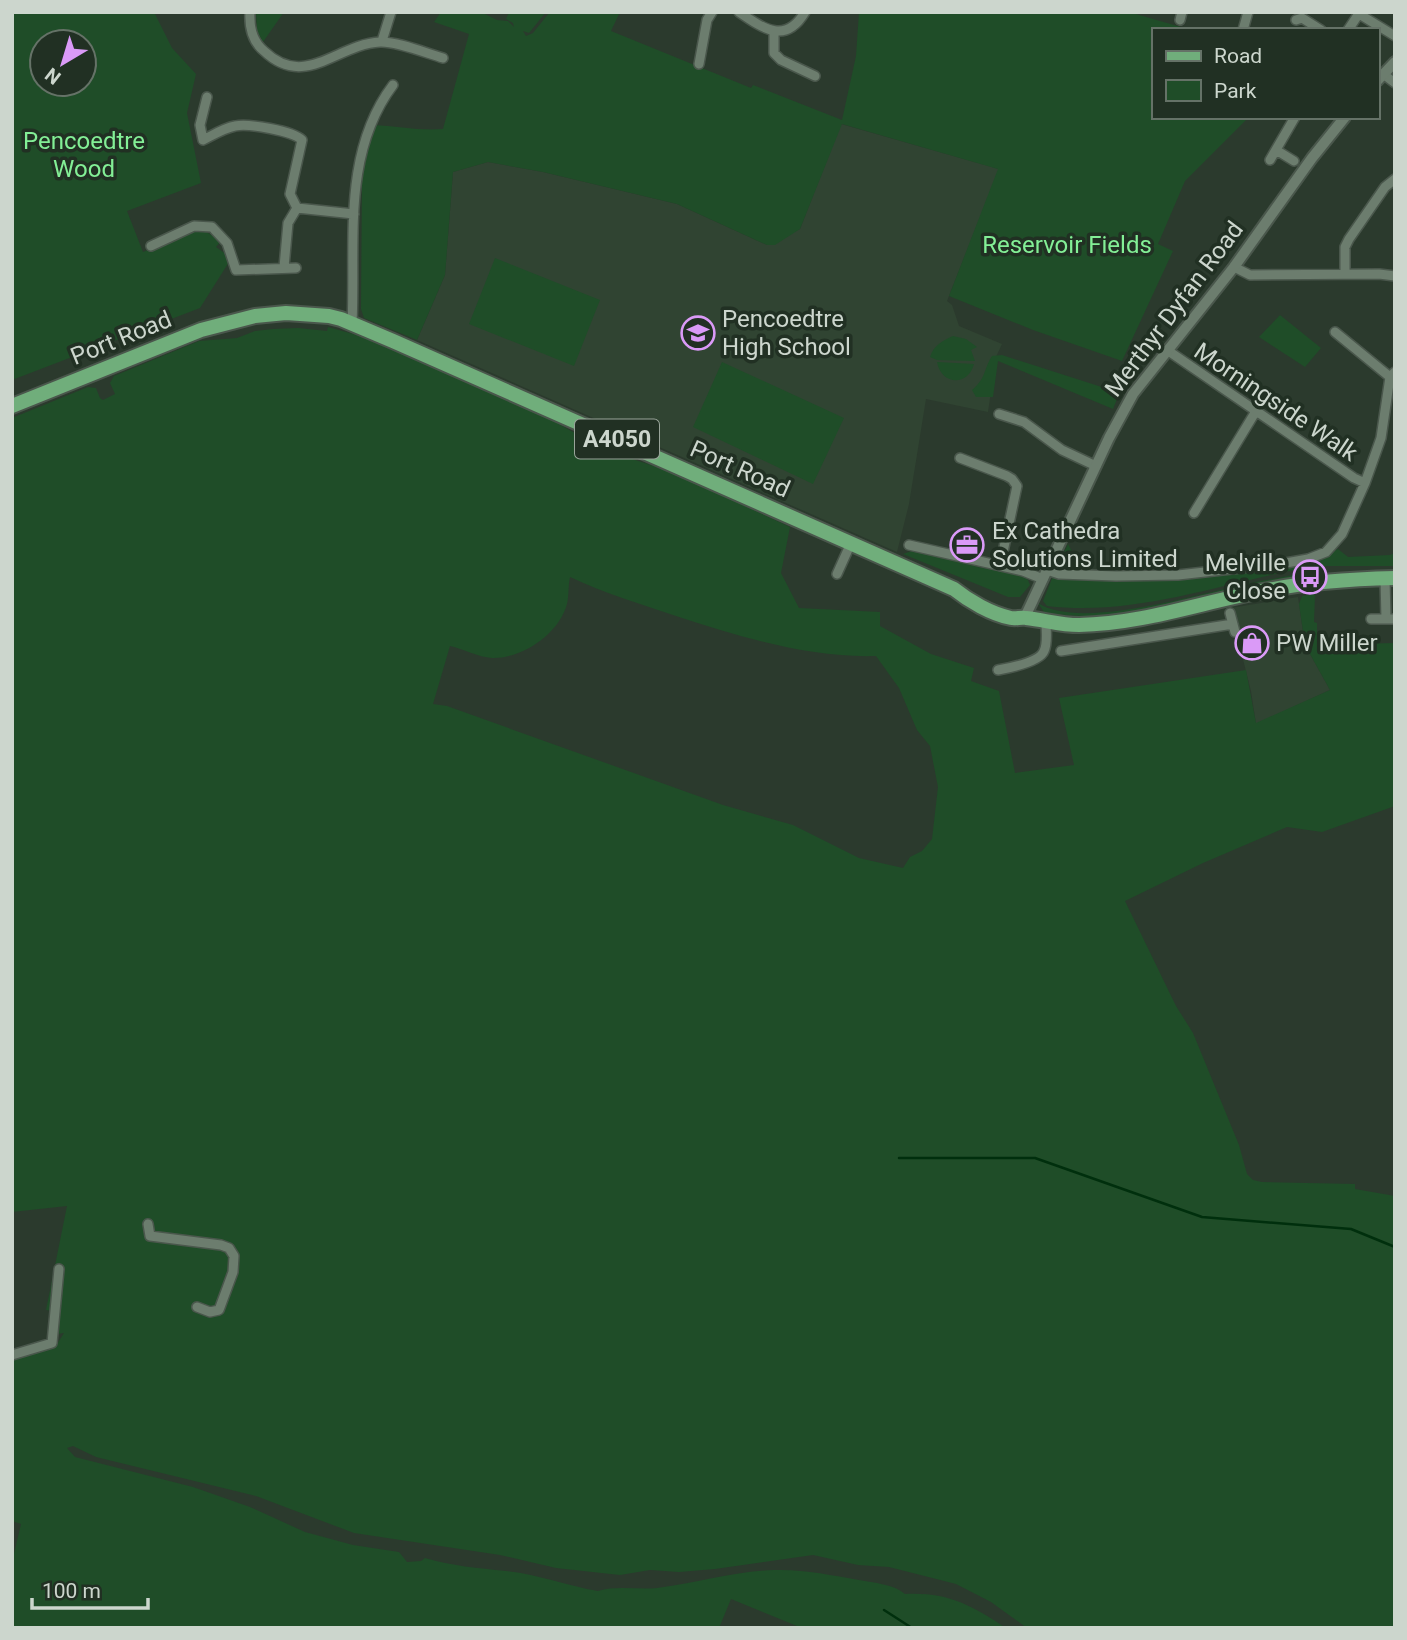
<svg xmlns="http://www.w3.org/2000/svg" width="1407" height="1640" font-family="Roboto,sans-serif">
	<rect width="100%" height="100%" fill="#2b3a2d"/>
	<!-- built -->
	<path fill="#304432" d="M 841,124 L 999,169 L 947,301 L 952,305 L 959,326 L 1002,344 L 996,357 L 988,412 L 926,399 L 909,504 L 897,552 L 417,340 L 445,275 L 453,172 L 488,162 L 543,172 L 677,204 L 767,245 L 800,229 Z
		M 1298,597 L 1305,645 L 1330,690 L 1256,724 L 1251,691 L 1230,608 Z"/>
	<!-- green -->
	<path fill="#1f4d28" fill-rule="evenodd" d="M 12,12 L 154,12 L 172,48 L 196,74 L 187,113 L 201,183 L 127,211 L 143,252 L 200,228 L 221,241 L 216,247 L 227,255 L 229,262 L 200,308 L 12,380 ZM 42,42 L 84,42 L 84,84 L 42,84 Z
		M 256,12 L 284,12 L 263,42 L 257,31 Z
		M 441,12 L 481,12 L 497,20 L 508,21 L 514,27 L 513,23 L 506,19 L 509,12 L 546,12 L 529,33 L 523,31 L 526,36 L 533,33 L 549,13 L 547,12 L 620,12 L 611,31 L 751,88 L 753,85 L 842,120 L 856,56 L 859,12 L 1129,12 L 1191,30 L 1153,30 L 1153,117 L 1249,117 L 1185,181 L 1158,244 L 1173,251 L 1122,361 L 1033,330 L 949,296 L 998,169 L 842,124 L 800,229 L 775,245 L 767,245 L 677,204 L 543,172 L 488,162 L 453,172 L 445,275 L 417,340 L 364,318 L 361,309 L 362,176 L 373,125 C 397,126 419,131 443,129 L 469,34 L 434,22 Z
		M 495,258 L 600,300 L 574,366 L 469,324 Z
		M 1280,315 L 1321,348 L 1305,367 L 1259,337 Z
		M 328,327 L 371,339 L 536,411 L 571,431 L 620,455 L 672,472 L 790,527 L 781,573 L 799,608 L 880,612 L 880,626 L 931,654 L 974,668 L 971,681 L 999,691 L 1015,773 L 1074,765 L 1059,698 L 1246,670 L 1256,723 L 1330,690 L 1305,645 L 1299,604 L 1302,596 L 1315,594 L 1314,622 L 1317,623 L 1317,645 L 1395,643 L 1395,806 L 1322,832 L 1287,827 L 1203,863 L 1125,901 L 1176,1006 L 1193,1033 L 1239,1145 L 1247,1174 L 1253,1180 L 1262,1182 L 1355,1184 L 1355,1189 L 1395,1196 L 1395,1628 L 1027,1628 L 991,1602 L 956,1584 L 889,1567 L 858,1565 L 813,1555 L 715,1569 L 679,1572 L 650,1570 L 620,1575 L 556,1568 L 500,1555 L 354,1533 L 256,1496 L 96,1457 L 73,1446 L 67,1448 L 75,1457 L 193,1487 L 250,1507 L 305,1532 L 353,1545 L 399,1552 L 407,1562 L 421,1561 L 425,1558 C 452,1566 478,1568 506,1571 C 537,1574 568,1586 598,1591 C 617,1585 638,1590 657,1588 C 696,1583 735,1571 774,1570 C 803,1569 831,1575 859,1580 C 874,1583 894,1584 905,1594 C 948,1592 971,1605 1006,1628 L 802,1628 L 731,1599 L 719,1628 L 12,1628 L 12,1562 L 21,1524 L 12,1521 L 12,1356 L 57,1344 L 64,1333 L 57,1334 L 53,1311 L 46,1310 L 67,1206 L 12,1212 L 12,418 L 88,387 L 96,388 L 100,398 L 103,400 L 115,394 L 110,383 L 114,376 L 199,341 L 237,338 L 255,331 L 273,329 L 298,328 L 327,331 ZM 570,577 C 604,593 640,604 676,616 C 740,637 809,658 876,656 L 899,688 L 917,730 L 930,746 L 938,787 L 932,839 L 922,851 L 910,857 L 903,868 L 859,858 L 793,825 L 723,805 L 447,706 L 433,704 L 450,646 C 463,649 478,657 492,658 C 522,659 559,634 567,604 C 569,596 568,586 570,577 Z
		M 953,336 L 966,339 L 977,347 L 971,350 L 975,361 L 937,360 L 930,357 C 934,345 942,341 953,336 Z
		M 1002,355 L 1111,390 L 1115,392 L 1117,399 L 1113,409 L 998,361 L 993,397 L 976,397 L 972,390 C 987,377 983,370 992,356 Z
		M 722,362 L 844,418 L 813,484 L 693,427 Z
		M 937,362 L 974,364 C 968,387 941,385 937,362 Z
		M 1068,544 L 1081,569 L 1081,572 L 1056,570 Z
		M 1338,549 L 1348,557 L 1390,555 L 1395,553 L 1395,566 L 1316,566 L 1314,562 Z
		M 915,550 L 978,567 L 1023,576 L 1028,580 L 1030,585 L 1020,597 L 1008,597 L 903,554 Z
		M 1310,563 L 1311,567 C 1224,582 1137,617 1047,606 L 1043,601 L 1053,576 L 1092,578 Z
		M 1304,573 L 1307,577 C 1272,585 1236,592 1200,600 C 1148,611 1098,622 1044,612 L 1038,603 C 1077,629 1184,598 1229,588 C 1254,582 1279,578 1304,573 Z"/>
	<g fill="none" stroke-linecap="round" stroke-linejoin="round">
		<!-- stream -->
		<path stroke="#002f0d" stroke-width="2.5" d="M 899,1158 L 1035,1158 L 1202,1217 L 1351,1229 L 1395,1247
			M 884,1610 L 912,1628"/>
		<defs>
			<path id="minor" d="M 250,12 C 249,28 252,41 264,51 C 305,90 337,44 380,42 C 396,41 426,53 443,58
				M 739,12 C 765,30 786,44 805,12
				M 1359,14 L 1395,36
				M 1180,20 L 1182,12
				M 1296,20 L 1302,18 L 1321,30
				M 1243,30 L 1248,12
				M 1348,30 L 1360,12
				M 774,32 L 774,53 L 781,60 L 815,76
				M 382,41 L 391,12
				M 699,64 L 707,20 L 712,12
				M 1383,74 L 1395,83
				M 207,97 L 200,125 L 203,140 C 213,135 224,128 235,126 C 248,123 293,131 302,140 L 290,194 L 297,208
				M 1276,150 L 1294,161
				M 1270,160 L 1295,117
				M 151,246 L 194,226 L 212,227 L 227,243 L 236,270 L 296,268
				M 284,267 L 288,223 L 297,208 L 354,214
				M 1234,267 L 1250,275 L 1379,274 L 1395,276
				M 1345,274 L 1345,247 L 1349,239 L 1385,187 L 1395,179
				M 352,324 C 356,244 341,154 393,85
				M 1335,332 L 1390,377
				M 1167,350 L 1354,478 L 1365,483
				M 999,414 L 1024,422 L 1062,450 L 1096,466
				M 960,458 L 1007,476 L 1012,479 L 1017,486 L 1000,566
				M 1194,513 L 1256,411
				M 909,545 L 1023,571 L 1043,579
				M 1047,570 L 1059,574 L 1116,576 L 1178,575 L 1286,563 L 1308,559 L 1326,552 L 1342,534 L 1365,483 L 1381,438 L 1390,377 L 1395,372
				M 837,574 L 851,543
				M 1385,579 L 1386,619 L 1395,619
				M 1230,613 L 1235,632
				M 1371,619 L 1386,619
				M 1061,651 L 1233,624
				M 998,670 C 1009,668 1040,662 1044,651 C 1048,643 1046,631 1046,623
				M 148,1224 L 150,1236 L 221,1245 L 229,1248 L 234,1256 L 233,1272 L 219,1310 L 210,1312 L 197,1307
				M 12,1355 L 52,1343 L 59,1269"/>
			<path id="tertiary" d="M 1377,81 L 1395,62
				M 1025,617 L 1109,438 L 1133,394 L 1234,267 L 1312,158 L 1345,117"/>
			<path id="primary" d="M 12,406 L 201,330 L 255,316 L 286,313 L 329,316 L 341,319 L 393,341 L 954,589 C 969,601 991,614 1011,618 C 1016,619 1021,617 1026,618 C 1045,620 1060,625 1079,625 C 1145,624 1208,600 1273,589 C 1313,581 1354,579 1395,578"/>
		</defs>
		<!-- minor casing -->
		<use href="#minor" stroke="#4a574c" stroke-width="12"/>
		<!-- tertiary casing -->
		<use href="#tertiary" stroke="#4a574c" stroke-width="14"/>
		<!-- primary casing -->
		<use href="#primary" stroke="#4a574c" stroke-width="18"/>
		<!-- minor -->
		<use href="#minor" stroke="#6c7d6e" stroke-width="9"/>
		<!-- tertiary -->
		<use href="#tertiary" stroke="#6c7d6e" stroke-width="10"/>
		<!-- primary -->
		<use href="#primary" stroke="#70ae7b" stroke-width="14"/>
	</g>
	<!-- icons -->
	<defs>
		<symbol id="school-ring" viewBox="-11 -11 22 22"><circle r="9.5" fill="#213023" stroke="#da9af7" stroke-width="1.5"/><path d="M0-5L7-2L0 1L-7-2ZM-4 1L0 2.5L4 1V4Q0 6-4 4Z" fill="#da9af7"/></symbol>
		<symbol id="office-ring" viewBox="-11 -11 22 22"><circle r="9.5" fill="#213023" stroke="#da9af7" stroke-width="1.5"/><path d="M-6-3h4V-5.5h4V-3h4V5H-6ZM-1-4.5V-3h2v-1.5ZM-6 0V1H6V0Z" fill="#da9af7"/></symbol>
		<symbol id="bus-ring" viewBox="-11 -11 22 22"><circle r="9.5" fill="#213023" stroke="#da9af7" stroke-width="1.5"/><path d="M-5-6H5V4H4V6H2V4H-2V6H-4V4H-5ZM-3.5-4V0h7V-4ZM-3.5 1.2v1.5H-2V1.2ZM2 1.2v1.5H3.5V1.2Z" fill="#da9af7"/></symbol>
		<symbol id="shop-ring" viewBox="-11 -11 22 22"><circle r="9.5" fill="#213023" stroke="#da9af7" stroke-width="1.5"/><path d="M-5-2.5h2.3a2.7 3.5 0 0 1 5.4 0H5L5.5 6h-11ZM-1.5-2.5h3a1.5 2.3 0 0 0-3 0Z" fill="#da9af7"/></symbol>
	</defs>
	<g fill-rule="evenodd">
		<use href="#school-ring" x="679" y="314" width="38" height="38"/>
		<use href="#office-ring" x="948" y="526" width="38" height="38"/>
		<use href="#bus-ring" x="1291" y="558" width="38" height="38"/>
		<use href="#shop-ring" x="1233" y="624" width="38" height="38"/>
	</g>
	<g text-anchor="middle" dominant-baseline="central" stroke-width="7" stroke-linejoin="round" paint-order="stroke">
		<!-- shield labels -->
		<rect fill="#213023" stroke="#99a49a" stroke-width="2" x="575" y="419.5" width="84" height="39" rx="5"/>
		<g font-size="23" font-weight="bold" fill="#ccd6cd">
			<text x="617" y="439">A4050</text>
		</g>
		<!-- park labels -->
		<g font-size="24" fill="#83ef96" stroke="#213023">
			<text x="84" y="141">Pencoedtre<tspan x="84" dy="28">Wood</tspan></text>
			<text x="1067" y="245">Reservoir Fields</text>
		</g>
		<!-- street labels -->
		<g font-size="24" fill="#ccd6cd" stroke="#213023">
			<text transform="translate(1174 309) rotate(-53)">Merthyr Dyfan Road</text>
			<text transform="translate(121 338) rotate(-22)">Port Road</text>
			<text transform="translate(1276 402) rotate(34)">Morningside Walk</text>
			<text transform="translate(740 469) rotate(24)">Port Road</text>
		</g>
		<!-- poi labels -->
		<g font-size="24" fill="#ccd6cd" stroke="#213023" text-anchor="start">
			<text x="722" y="319">Pencoedtre<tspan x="722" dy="28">High School</tspan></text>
			<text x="992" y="531">Ex Cathedra<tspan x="992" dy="28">Solutions Limited</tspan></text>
			<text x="1286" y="563" text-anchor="end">Melville<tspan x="1286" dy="28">Close</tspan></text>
			<text x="1276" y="643">PW Miller</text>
		</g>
	</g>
	<!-- border -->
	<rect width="1407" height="1640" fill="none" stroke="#ccd6cd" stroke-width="28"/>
	<!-- legend -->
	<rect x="1152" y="28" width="228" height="91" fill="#213023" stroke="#657267" stroke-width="2"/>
	<rect x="1166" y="51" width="35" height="10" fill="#70ae7b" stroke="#657267" stroke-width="2"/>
	<text x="1214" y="63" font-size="21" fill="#ccd6cd">Road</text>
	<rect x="1166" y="80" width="35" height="21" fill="#1f4d28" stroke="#657267" stroke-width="2"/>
	<text x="1214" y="98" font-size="21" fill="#ccd6cd">Park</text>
	<!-- north arrow -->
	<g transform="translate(63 63) rotate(218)"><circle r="33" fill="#213023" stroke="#657267" stroke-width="2"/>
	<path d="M0-5L12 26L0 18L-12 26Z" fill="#da9af7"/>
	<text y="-10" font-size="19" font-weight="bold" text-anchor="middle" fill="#ccd6cd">N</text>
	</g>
	<!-- scale -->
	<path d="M32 1598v10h116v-10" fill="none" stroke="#ccd6cd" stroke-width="3.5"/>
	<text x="42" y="1598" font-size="21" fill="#ccd6cd" stroke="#213023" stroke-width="5" paint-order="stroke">100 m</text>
</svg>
